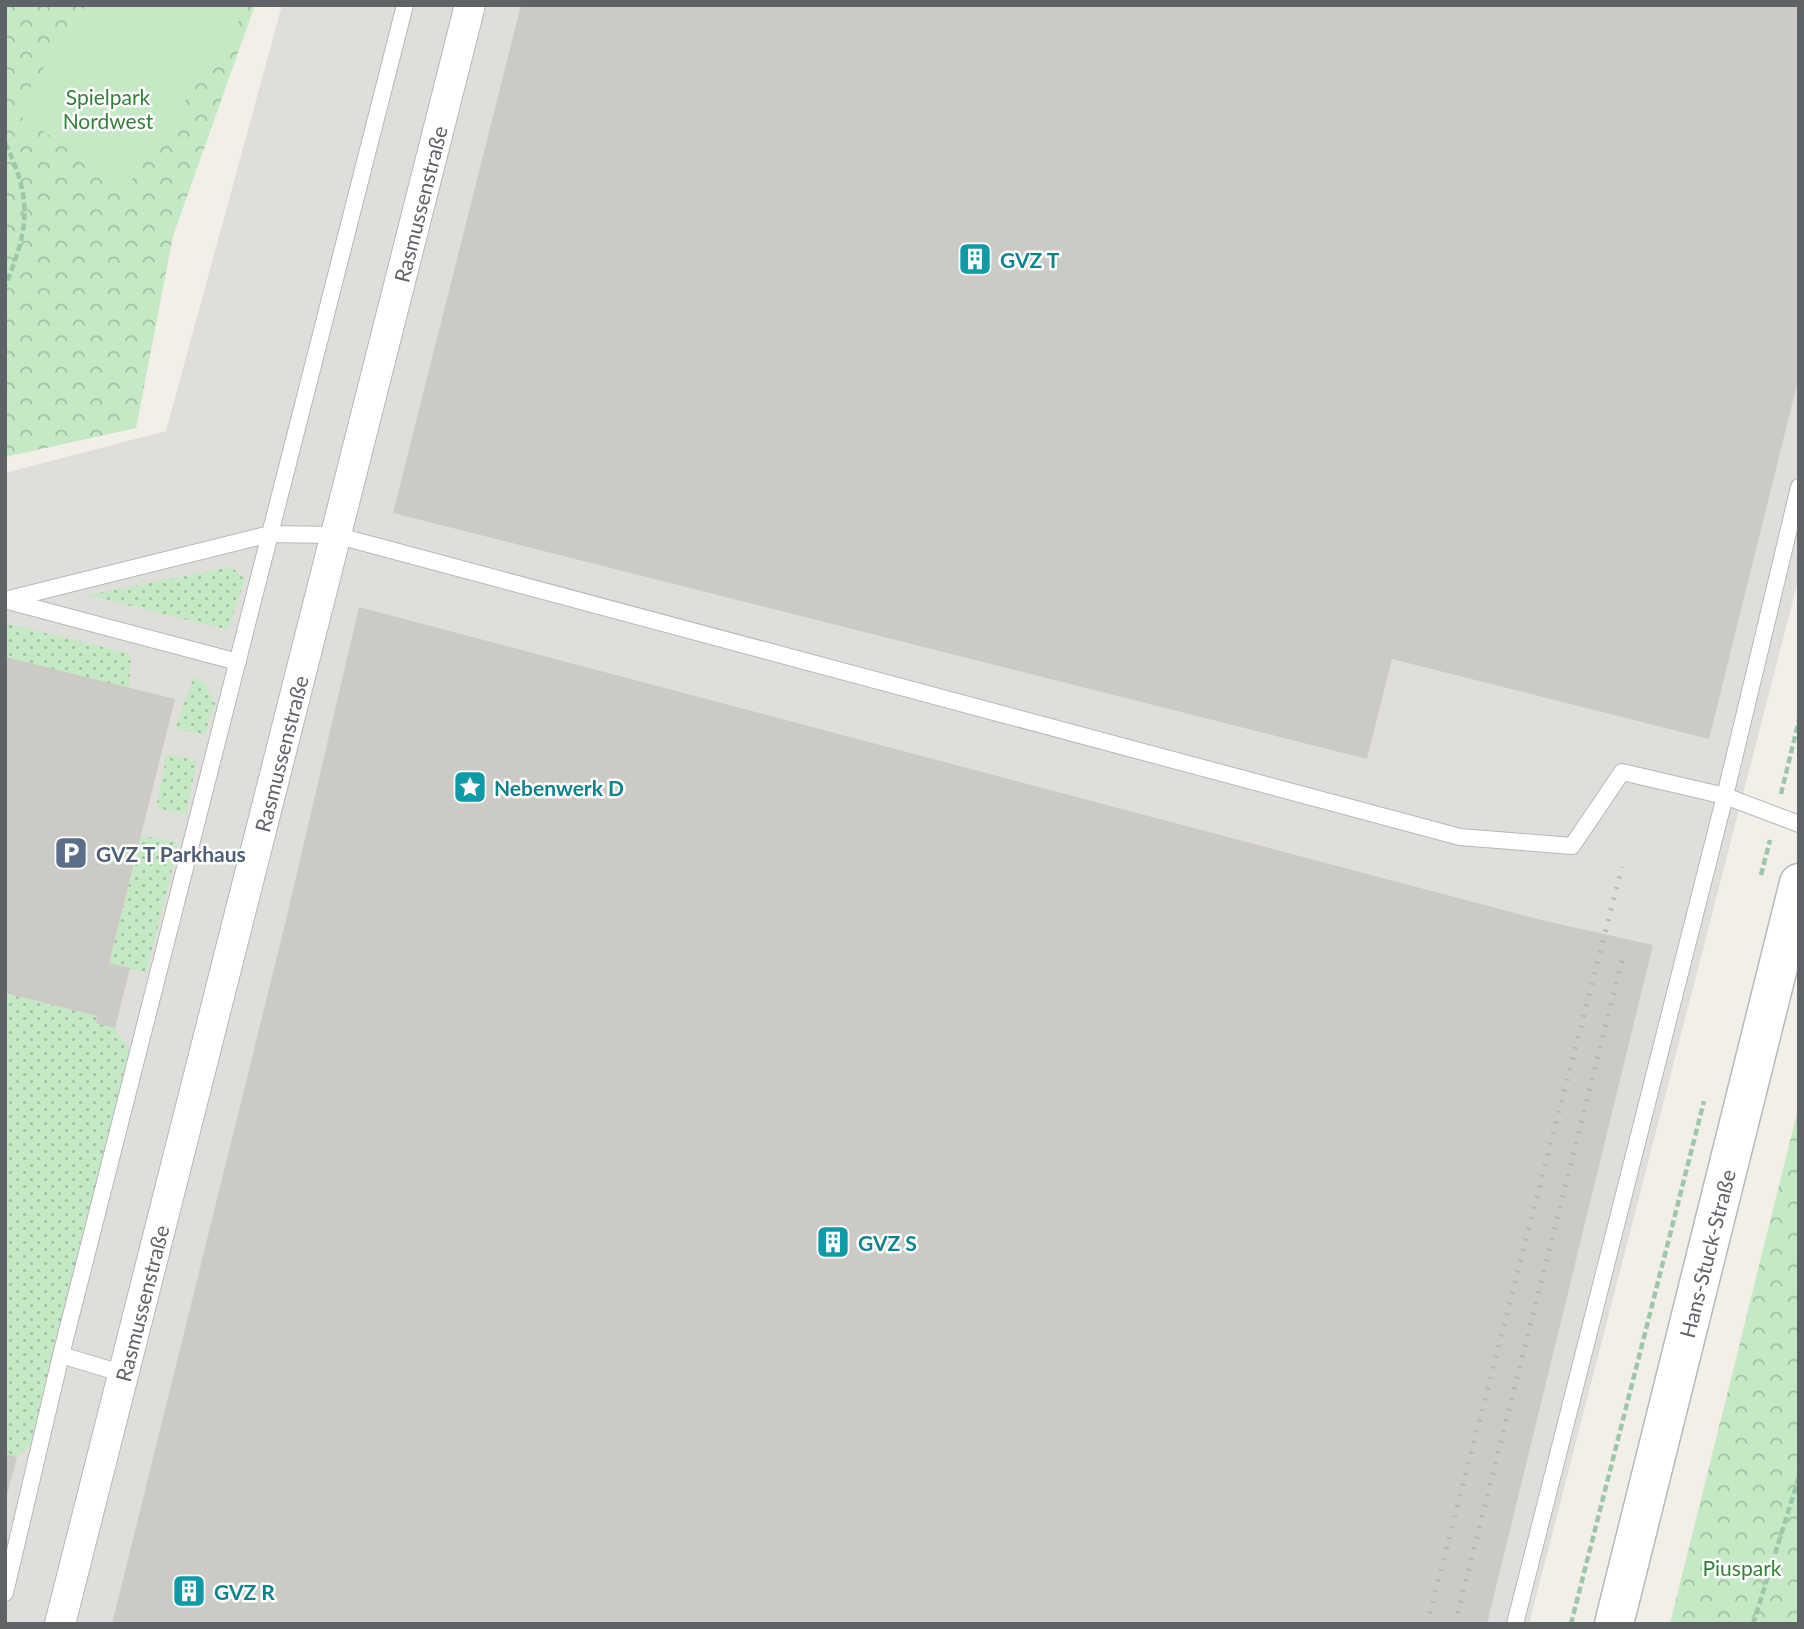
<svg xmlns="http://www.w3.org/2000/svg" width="1804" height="1629" font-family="Lato,sans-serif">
	<defs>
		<pattern id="grass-dots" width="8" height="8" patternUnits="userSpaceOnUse" patternTransform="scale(1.75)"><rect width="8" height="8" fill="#c5e8c5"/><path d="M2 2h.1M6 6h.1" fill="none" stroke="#a3c0a4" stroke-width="1.8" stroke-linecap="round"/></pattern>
		<pattern id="park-crowns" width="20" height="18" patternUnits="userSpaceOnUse" patternTransform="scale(1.75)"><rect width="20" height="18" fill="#c5e8c5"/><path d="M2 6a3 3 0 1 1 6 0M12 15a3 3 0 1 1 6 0" fill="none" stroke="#a3c0a4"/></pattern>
	</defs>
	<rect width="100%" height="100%" fill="#f1efe8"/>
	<!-- industrial -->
	<path fill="#e0deda" d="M 282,5 L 1799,5 L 1799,577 L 1529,1624 L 5,1624 L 5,473 L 166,431 Z"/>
	<!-- grass -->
	<path fill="url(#grass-dots)" d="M 231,567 L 245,579 L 228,630 L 87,595 Z
		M 5,623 L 131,654 L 129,688 L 5,657 Z
		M 194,677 L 205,683 L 215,704 L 204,735 L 175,728 Z
		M 167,754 L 197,760 L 186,814 L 156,808 Z
		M 141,835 L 179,843 L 146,973 L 109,963 Z
		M 5,993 L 97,1016 L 96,1023 L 115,1028 L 130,1050 L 30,1446 L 17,1457 L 5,1454 Z"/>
	<!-- park -->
	<path fill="url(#park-crowns)" d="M 5,5 L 255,5 L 173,236 L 136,428 L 5,457 Z
		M 1799,1105 L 1799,1624 L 1670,1624 Z"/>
	<!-- garden -->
	<path fill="#c5e8c5" d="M 86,5 L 229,5 L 243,15 L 127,187 L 14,112 Z"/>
	<!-- building -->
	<path fill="#cccac5" d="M 521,5 L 1799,5 L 1799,376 L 1709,739 L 1392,659 L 1367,759 L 393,513 Z
		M 359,607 L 1541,920 L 1653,945 L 1487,1624 L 112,1624 L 286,920 Z
		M 5,657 L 175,699 L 109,963 L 130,968 L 115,1028 L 96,1023 L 97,1016 L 5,993 Z
		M 5,1454 L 17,1457 L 6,1499 L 5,1498 Z"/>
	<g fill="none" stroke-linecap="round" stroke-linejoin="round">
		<defs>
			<path id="lane" d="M 5,600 L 270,534 L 405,5
				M 8,601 L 238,662
				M 61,1355 L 124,1374
				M 5,1593 L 61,1355 L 270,534 L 335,535 L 1460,837 L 1572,846 L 1622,772 L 1725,796 L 1799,824
				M 1515,1624 L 1725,796 L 1799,487"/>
			<g id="street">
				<path id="s1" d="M 60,1624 L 470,5"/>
			</g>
			<g id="secondary">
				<path id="s2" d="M 1614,1624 L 1799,883"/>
			</g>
		</defs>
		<!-- lane casing -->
		<use href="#lane" stroke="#b5b8bc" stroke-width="18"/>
		<!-- street casing -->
		<use href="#street" stroke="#b5b8bc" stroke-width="32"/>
		<!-- secondary casing -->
		<use href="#secondary" stroke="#b6babf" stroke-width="41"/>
		<!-- path -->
		<path stroke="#9cc7a9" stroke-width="4.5" stroke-dasharray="7 3.5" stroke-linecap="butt" d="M 5,143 C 33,200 29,229 5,286
			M 1781,794 L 1799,720
			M 1761,875 L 1770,840
			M 1571,1624 L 1704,1101
			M 1753,1624 L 1799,1477"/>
		<!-- lane -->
		<use href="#lane" stroke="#fff" stroke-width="16"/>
		<!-- street -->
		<use href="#street" stroke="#fff" stroke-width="30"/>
		<!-- secondary -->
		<use href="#secondary" stroke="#fff" stroke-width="38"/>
		<!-- rail -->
		<path stroke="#b6b7b8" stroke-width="5" stroke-dasharray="2 9" stroke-linecap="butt" d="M 1427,1624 L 1622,867
			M 1455,1624 L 1624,953"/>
	</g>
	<!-- icons -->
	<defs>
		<symbol id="building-square" viewBox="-11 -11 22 22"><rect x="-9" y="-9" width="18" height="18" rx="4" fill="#0f9aa8" stroke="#fff"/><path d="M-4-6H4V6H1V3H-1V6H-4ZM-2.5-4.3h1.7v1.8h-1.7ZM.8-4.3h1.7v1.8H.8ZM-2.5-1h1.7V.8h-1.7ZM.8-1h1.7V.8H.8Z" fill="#fff"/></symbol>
		<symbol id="sight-square" viewBox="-11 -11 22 22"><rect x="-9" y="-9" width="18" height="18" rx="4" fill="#0f9aa8" stroke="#fff"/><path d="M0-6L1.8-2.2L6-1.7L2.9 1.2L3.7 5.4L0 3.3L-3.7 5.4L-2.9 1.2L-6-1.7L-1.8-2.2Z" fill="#fff"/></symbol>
		<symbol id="parking-square" viewBox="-11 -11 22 22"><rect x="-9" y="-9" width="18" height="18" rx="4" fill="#5c6f8a" stroke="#fff"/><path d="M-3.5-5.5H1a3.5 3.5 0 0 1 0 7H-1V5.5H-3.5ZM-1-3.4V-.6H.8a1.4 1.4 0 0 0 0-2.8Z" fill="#fff"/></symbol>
	</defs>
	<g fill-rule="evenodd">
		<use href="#building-square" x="956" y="240" width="38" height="38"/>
		<use href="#sight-square" x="451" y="768" width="38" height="38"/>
		<use href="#parking-square" x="52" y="834" width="38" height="38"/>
		<use href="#building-square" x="814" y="1223" width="38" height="38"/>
		<use href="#building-square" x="170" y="1572" width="38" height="38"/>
	</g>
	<g text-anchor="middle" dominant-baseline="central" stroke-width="5" stroke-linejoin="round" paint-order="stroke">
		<!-- park labels -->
		<g font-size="21" fill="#348238" stroke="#fff">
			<text x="108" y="96">Spielpark<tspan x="108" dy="24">Nordwest</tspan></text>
			<text x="1742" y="1567">Piuspark</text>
		</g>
		<!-- street labels -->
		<g font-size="21" fill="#5f6368" stroke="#fff">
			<text stroke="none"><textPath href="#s1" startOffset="1465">Rasmussenstraße</textPath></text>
			<text stroke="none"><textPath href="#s1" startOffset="898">Rasmussenstraße</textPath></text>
			<text stroke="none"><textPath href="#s2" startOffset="382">Hans-Stuck-Straße</textPath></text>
			<text stroke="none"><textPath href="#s1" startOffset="331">Rasmussenstraße</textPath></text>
		</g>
		<!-- culture labels -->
		<g font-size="21" font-weight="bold" fill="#0d838f" stroke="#fff" text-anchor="start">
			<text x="1000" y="259">GVZ T</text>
			<text x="494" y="787">Nebenwerk D</text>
			<text x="858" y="1242">GVZ S</text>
			<text x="214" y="1591">GVZ R</text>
		</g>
		<!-- service labels -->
		<g font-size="21" font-weight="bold" fill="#4e5e75" stroke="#fff" text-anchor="start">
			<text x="96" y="853">GVZ T Parkhaus</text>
		</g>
	</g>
	<!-- border -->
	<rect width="1804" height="1629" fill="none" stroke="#5f6368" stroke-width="14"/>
</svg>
